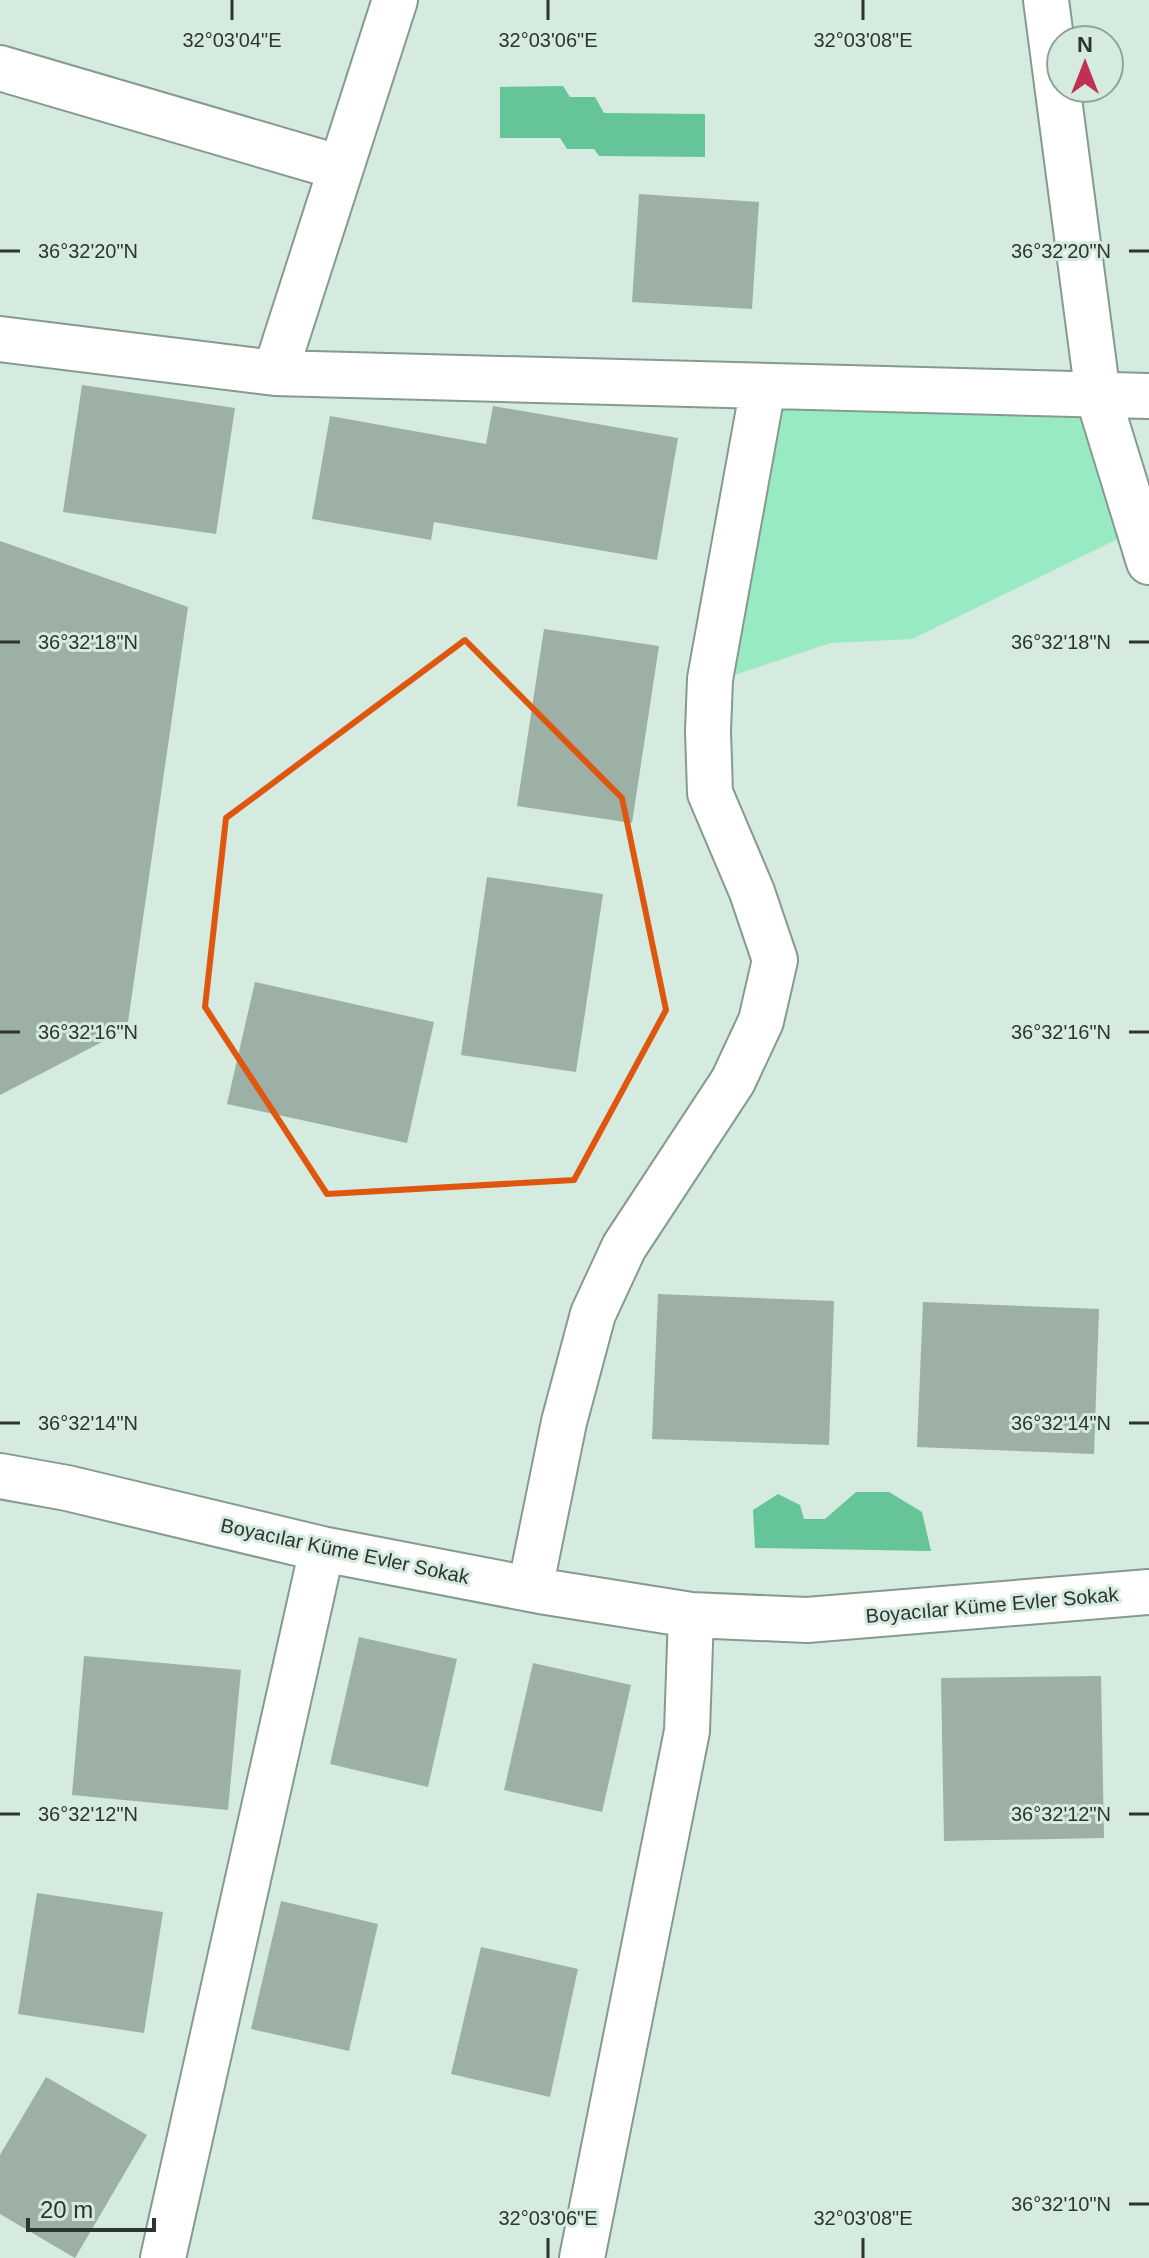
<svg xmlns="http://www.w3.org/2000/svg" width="1149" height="2258" font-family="Helvetica,sans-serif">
	<rect width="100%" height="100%" fill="#d5ebdf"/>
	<!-- green -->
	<path fill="#97eac1" d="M 774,399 L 1089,406 L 1128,534 L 912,639 L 830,643 L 725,678 Z"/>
	<!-- water -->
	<path fill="#65c498" d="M 563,86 L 570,97 L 595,97 L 604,113 L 705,114 L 705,157 L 599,156 L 594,149 L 567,149 L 560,138 L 500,138 L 500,87 Z
		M 856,1492 L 889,1492 L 922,1512 L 931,1551 L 755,1548 L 753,1510 L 778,1494 L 800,1505 L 804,1519 L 825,1519 Z"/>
	<!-- building -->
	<path fill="#9cb0a5" d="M 639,194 L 759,202 L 752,309 L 632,302 Z
		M 82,385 L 235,408 L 216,534 L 63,512 Z
		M 493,406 L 678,438 L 657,560 L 434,522 L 431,540 L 312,519 L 330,416 L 486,444 Z
		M 0,541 L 188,607 L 127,1029 L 0,1095 Z
		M 544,629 L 659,646 L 632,823 L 517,806 Z
		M 487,877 L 603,894 L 576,1072 L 461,1055 Z
		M 255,982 L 434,1022 L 407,1143 L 227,1104 Z
		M 658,1294 L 834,1301 L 829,1445 L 652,1439 Z
		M 923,1302 L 1099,1309 L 1094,1454 L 917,1447 Z
		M 359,1637 L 457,1659 L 428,1787 L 330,1764 Z
		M 84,1656 L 241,1670 L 228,1810 L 72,1795 Z
		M 533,1663 L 631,1685 L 602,1812 L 504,1790 Z
		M 1101,1676 L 1104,1838 L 944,1841 L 941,1678 Z
		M 37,1893 L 163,1912 L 144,2033 L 18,2014 Z
		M 281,1901 L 378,1924 L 349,2051 L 251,2029 Z
		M 481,1947 L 578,1969 L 550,2097 L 451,2074 Z
		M 46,2077 L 147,2135 L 75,2258 L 0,2214 L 0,2155 Z"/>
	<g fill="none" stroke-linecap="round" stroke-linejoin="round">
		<defs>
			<path id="minor" d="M 1046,0 L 1098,396 L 1149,562
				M 0,68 L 341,168
				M 0,339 L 275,373 L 1149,396
				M 275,373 L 395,0
				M 0,1476 L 67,1488 L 322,1549 L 540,1591 L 691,1615 L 807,1620 L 1149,1592
				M 530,1589 L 564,1422 L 593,1314 L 624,1247 L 733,1081 L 761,1021 L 775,960 L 752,892 L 710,793 L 708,731 L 710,679 L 763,387
				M 163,2258 L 322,1549
				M 582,2258 L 687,1731 L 691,1615"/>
		</defs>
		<!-- minor casing -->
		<use href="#minor" stroke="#869a8f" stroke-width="48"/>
		<!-- minor -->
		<use href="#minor" stroke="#fff" stroke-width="44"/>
	</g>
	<!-- marked area -->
	<path fill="none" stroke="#df570e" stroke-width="6" stroke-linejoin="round" d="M 465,640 L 622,798 L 666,1010 L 574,1180 L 327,1194 L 205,1007 L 226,818 Z"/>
	<!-- ticks -->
	<path fill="none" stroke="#2d3531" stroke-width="3" d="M 232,0 L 232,20M 548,0 L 548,20M 863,0 L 863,20M 0,251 L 20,251M 1129,251 L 1149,251M 0,642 L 20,642M 1129,642 L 1149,642M 0,1032 L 20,1032M 1129,1032 L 1149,1032M 0,1423 L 20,1423M 1129,1423 L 1149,1423M 0,1814 L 20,1814M 1129,1814 L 1149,1814M 1129,2204 L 1149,2204M 548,2238 L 548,2258M 863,2238 L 863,2258"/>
	<g text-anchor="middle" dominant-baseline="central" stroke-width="6" stroke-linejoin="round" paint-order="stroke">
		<!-- street labels -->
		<g font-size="20" fill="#2d3531" stroke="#d5ebdf">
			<text transform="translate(345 1551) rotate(12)">Boyacılar Küme Evler Sokak</text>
			<text transform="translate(992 1605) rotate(-5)">Boyacılar Küme Evler Sokak</text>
		</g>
	</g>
	<g font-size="20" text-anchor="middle" fill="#2d3531" stroke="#d5ebdf" stroke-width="6" stroke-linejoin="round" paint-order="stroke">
		<text x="232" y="47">32°03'04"E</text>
		<text x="548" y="47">32°03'06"E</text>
		<text x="863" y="47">32°03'08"E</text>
		<text x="88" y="258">36°32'20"N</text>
		<text x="1061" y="258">36°32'20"N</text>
		<text x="88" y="649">36°32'18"N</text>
		<text x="1061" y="649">36°32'18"N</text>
		<text x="88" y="1039">36°32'16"N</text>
		<text x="1061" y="1039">36°32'16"N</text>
		<text x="88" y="1430">36°32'14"N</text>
		<text x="1061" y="1430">36°32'14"N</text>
		<text x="88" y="1821">36°32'12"N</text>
		<text x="1061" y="1821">36°32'12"N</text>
		<text x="1061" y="2211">36°32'10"N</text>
		<text x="548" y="2225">32°03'06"E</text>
		<text x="863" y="2225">32°03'08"E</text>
	</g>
	<!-- north arrow -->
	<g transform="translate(1085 64)"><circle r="38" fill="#d5ebdf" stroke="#92a299" stroke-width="2"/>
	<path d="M0-6L14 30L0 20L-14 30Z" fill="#c03053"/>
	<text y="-12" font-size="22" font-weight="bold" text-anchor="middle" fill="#2d3531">N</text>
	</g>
	<!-- scale -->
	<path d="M28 2218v12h126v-12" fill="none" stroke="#2d3531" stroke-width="4"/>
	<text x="40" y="2218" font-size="24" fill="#2d3531" stroke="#d5ebdf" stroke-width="6" paint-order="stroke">20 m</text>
</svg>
